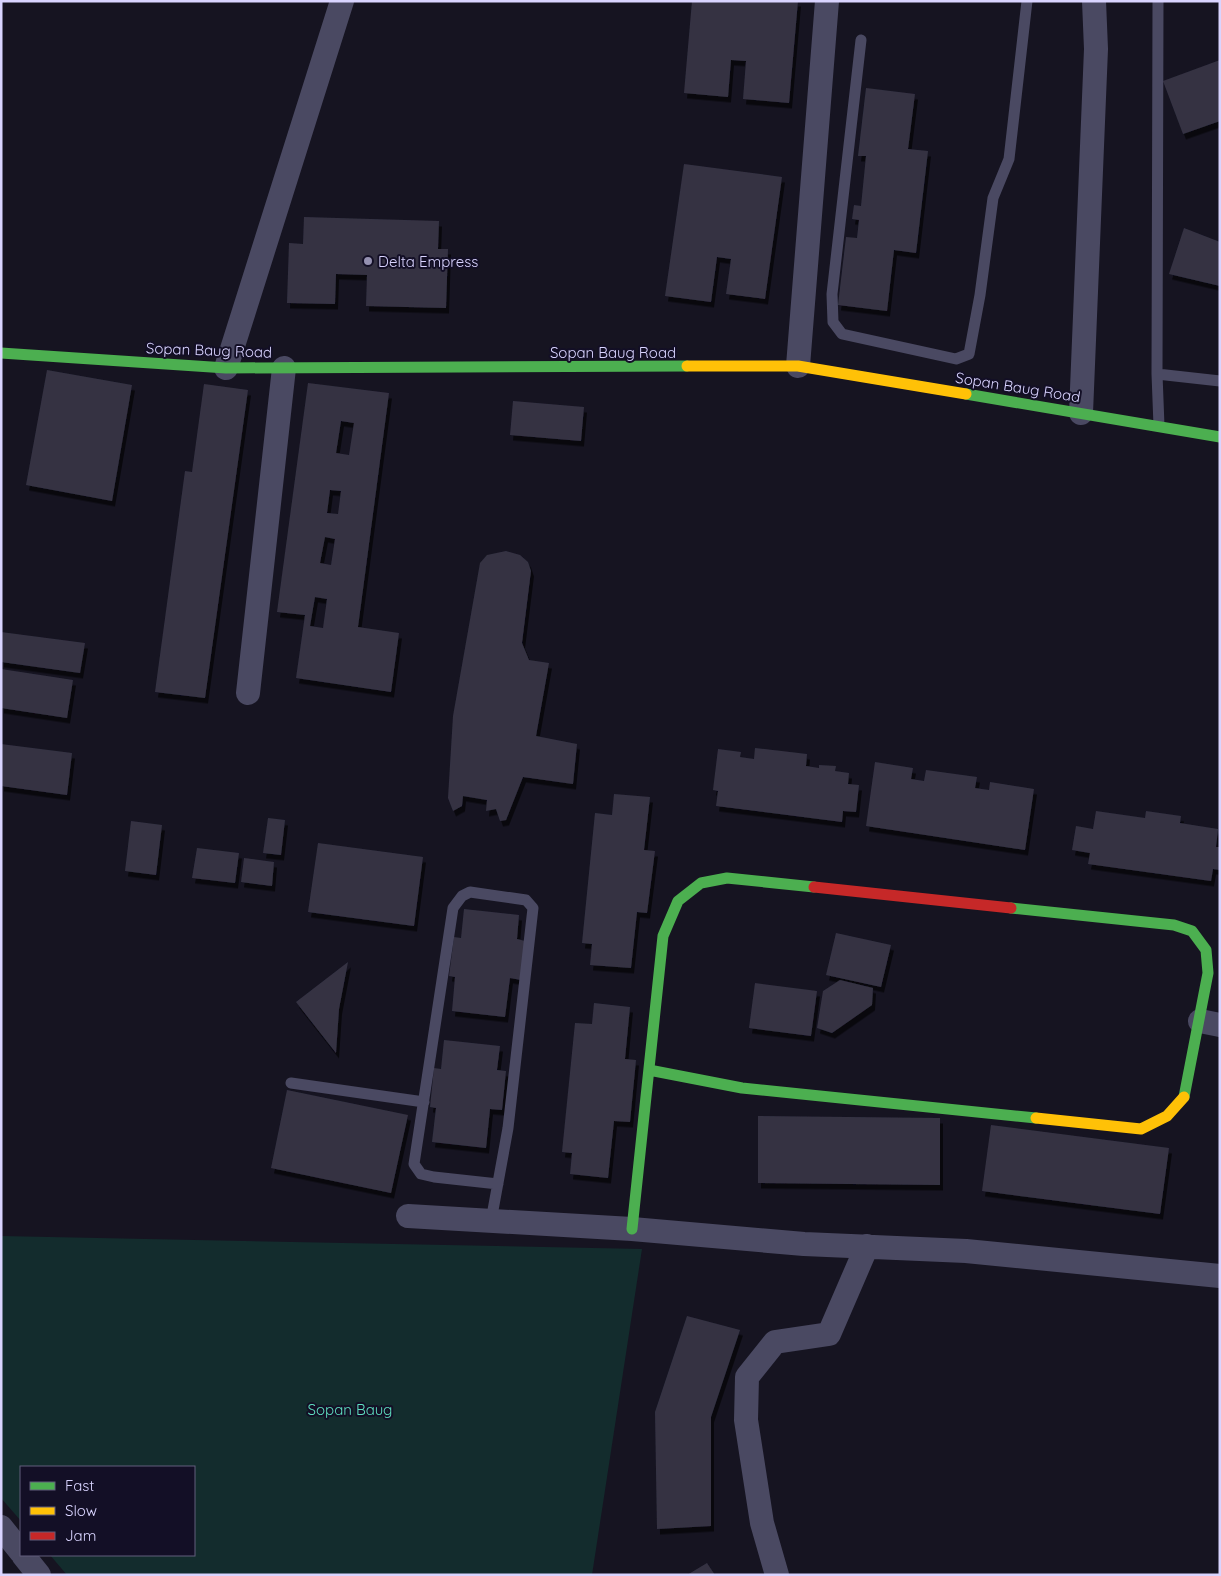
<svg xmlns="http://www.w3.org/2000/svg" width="1221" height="1576" font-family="Quicksand,sans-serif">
	<defs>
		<filter id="shadow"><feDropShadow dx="3" dy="5.5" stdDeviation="0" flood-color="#0009"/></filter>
	</defs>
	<rect width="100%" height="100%" fill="#161421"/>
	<!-- green -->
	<path fill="#132c2d" d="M 1,1236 L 642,1249 L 592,1575 L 67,1575 L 50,1555 L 194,1555 L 194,1467 L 21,1467 L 21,1521 L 1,1498 Z"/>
	<!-- building -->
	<path fill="#343243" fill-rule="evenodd" filter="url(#shadow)" d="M 692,1 L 798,1 L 789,103 L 743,99 L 746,61 L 731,60 L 728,97 L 684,93 Z
		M 1220,60 L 1220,121 L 1183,134 L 1163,81 Z
		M 866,88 L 915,94 L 908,149 L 928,151 L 916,253 L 894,250 L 887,311 L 838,305 L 846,237 L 857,238 L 859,220 L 852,219 L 854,205 L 861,206 L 866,156 L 858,156 Z
		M 684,164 L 782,177 L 765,299 L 726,294 L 731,259 L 717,257 L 711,302 L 665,296 Z
		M 304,217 L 439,221 L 438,249 L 448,249 L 446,308 L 366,306 L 367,275 L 336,274 L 335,304 L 287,303 L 289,243 L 303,244 Z
		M 1184,228 L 1220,242 L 1220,286 L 1169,274 Z
		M 47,370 L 132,385 L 112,501 L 26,485 Z
		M 308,383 L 389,393 L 358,627 L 399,633 L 391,692 L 296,678 L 305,615 L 277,612 ZM 341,421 L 354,423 L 349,455 L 336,453 ZM 330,490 L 341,491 L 338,514 L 327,513 ZM 325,537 L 335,539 L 331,565 L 320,563 ZM 315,597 L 327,599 L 323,628 L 310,626 Z
		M 204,384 L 248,390 L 205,698 L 155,692 L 185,471 L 192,472 Z
		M 513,401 L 584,407 L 581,441 L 510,435 Z
		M 506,551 L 520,555 L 528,562 L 531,571 L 522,643 L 529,660 L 549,663 L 536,736 L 577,744 L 573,784 L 523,777 L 506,820 L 500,821 L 496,809 L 486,811 L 487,800 L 463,796 L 462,806 L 453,811 L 448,798 L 453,716 L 480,563 L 487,555 Z
		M 1,632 L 85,643 L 80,673 L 1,662 Z
		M 1,669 L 73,680 L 67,718 L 1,708 Z
		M 1,744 L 72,753 L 67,795 L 1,786 Z
		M 755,748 L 807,754 L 806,766 L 819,768 L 819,765 L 836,766 L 835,771 L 849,773 L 848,784 L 859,785 L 856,812 L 843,811 L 842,822 L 716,806 L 718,791 L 713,790 L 718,749 L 741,752 L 740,757 L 754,759 Z
		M 875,762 L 913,768 L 911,779 L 924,781 L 926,770 L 977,777 L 975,788 L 989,790 L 990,782 L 1034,789 L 1025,850 L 866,826 Z
		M 614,794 L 650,797 L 644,850 L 655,851 L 647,913 L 637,912 L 631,968 L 590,965 L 592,944 L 582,943 L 595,813 L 612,815 Z
		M 1096,811 L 1145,818 L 1146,811 L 1181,816 L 1180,823 L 1218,829 L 1216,847 L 1220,847 L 1220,870 L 1213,869 L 1211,881 L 1088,864 L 1090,853 L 1072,850 L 1076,826 L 1093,829 Z
		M 268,818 L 285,820 L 281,855 L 263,853 Z
		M 131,821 L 162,825 L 156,875 L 125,871 Z
		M 318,843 L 423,857 L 414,926 L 308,912 Z
		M 197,848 L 239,853 L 235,883 L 192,878 Z
		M 244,858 L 274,862 L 272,886 L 241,882 Z
		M 464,909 L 519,915 L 517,939 L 525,941 L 521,980 L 510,978 L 505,1017 L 452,1011 L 455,977 L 449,976 L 454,937 L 461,938 Z
		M 836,933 L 891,945 L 881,987 L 826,975 Z
		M 348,962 L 339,1009 L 336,1053 L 296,1002 Z
		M 840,980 L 873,988 L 872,1005 L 832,1033 L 817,1028 L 823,991 Z
		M 755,983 L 817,991 L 811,1036 L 749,1028 Z
		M 594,1003 L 630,1007 L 625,1059 L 636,1060 L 630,1122 L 614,1121 L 608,1178 L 570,1174 L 572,1153 L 562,1152 L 575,1023 L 592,1024 Z
		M 444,1040 L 500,1046 L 497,1070 L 506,1071 L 502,1110 L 490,1109 L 486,1148 L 432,1142 L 436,1108 L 430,1107 L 434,1068 L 441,1069 Z
		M 287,1090 L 408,1115 L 391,1193 L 271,1168 Z
		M 758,1116 L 940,1118 L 940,1185 L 758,1183 Z
		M 991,1125 L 1169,1148 L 1160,1214 L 982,1191 Z
		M 687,1316 L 740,1330 L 711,1417 L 711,1526 L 657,1529 L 655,1412 Z
		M 707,1563 L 715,1575 L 687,1575 Z"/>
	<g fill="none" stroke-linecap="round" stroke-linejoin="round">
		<!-- lane -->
		<path stroke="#4a4962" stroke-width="11" d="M 1158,1 L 1157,374 L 1159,426
			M 861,40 L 832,294 L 833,322 L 842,334 L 956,359 L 969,354 L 980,295 L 993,198 L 1009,159 L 1027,1
			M 1157,374 L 1220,381
			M 291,1083 L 424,1102
			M 491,1221 L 508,1128 L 533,908 L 526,900 L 470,892 L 462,896 L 453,908 L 414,1164 L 421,1174 L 434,1177 L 498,1184"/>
		<!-- street -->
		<path stroke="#4a4962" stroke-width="24" d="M 798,366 L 827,1
			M 226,368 L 342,1
			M 1081,413 L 1096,49 L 1094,1
			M 248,693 L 284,368
			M 1200,1021 L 1220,1025
			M 408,1216 L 632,1229 L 804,1244 L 966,1251 L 1220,1276
			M 1,1527 L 21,1552
			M 23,1555 L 39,1575
			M 777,1575 L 762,1523 L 746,1420 L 747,1377 L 775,1342 L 829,1334 L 867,1246"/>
		<!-- fast -->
		<path stroke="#4caf50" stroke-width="11" d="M 1,353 L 226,368 L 687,366
			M 966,394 L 1220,437
			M 1011,908 L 1174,925 L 1192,931 L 1206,950 L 1208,973 L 1184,1097
			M 649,1070 L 742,1088 L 1036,1118
			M 632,1229 L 663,936 L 678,901 L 701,883 L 727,878 L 814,887"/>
		<!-- slow -->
		<path stroke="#ffc107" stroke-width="11" d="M 687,366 L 798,366 L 966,394
			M 1036,1118 L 1141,1129 L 1167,1116 L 1184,1097"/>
		<!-- jam -->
		<path stroke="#c62828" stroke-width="11" d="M 814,887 L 1011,908"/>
	</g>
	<!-- markers -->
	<circle fill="#9591b1" stroke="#130f26" stroke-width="2" cx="368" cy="261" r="5"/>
	<g text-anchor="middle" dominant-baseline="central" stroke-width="4" stroke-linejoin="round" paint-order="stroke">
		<!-- poi labels -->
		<g font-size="15" fill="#d9d4ff" stroke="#130f26" text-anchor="start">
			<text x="378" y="261">Delta Empress</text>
		</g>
		<!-- street labels -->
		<g font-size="15" fill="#d9d4ff" stroke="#130f26">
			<text transform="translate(209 350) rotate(2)">Sopan Baug Road</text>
			<text x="613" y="352">Sopan Baug Road</text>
			<text transform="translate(1018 387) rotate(9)">Sopan Baug Road</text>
		</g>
		<!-- park labels -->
		<g font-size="15" fill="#5fe0c0" stroke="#130f26">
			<text x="350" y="1409">Sopan Baug</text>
		</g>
	</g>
	<!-- border -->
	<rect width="1221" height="1576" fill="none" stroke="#d9d4ff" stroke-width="5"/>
	<!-- legend -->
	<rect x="20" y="1466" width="175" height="90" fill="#130f26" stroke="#625e7d"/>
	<rect x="30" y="1482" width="25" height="8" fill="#4caf50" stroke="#625e7d"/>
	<text x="65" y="1491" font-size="15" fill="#d9d4ff">Fast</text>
	<rect x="30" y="1507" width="25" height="8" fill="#ffc107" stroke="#625e7d"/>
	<text x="65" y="1516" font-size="15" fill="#d9d4ff">Slow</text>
	<rect x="30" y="1532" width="25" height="8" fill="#c62828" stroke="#625e7d"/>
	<text x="65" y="1541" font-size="15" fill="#d9d4ff">Jam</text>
</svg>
